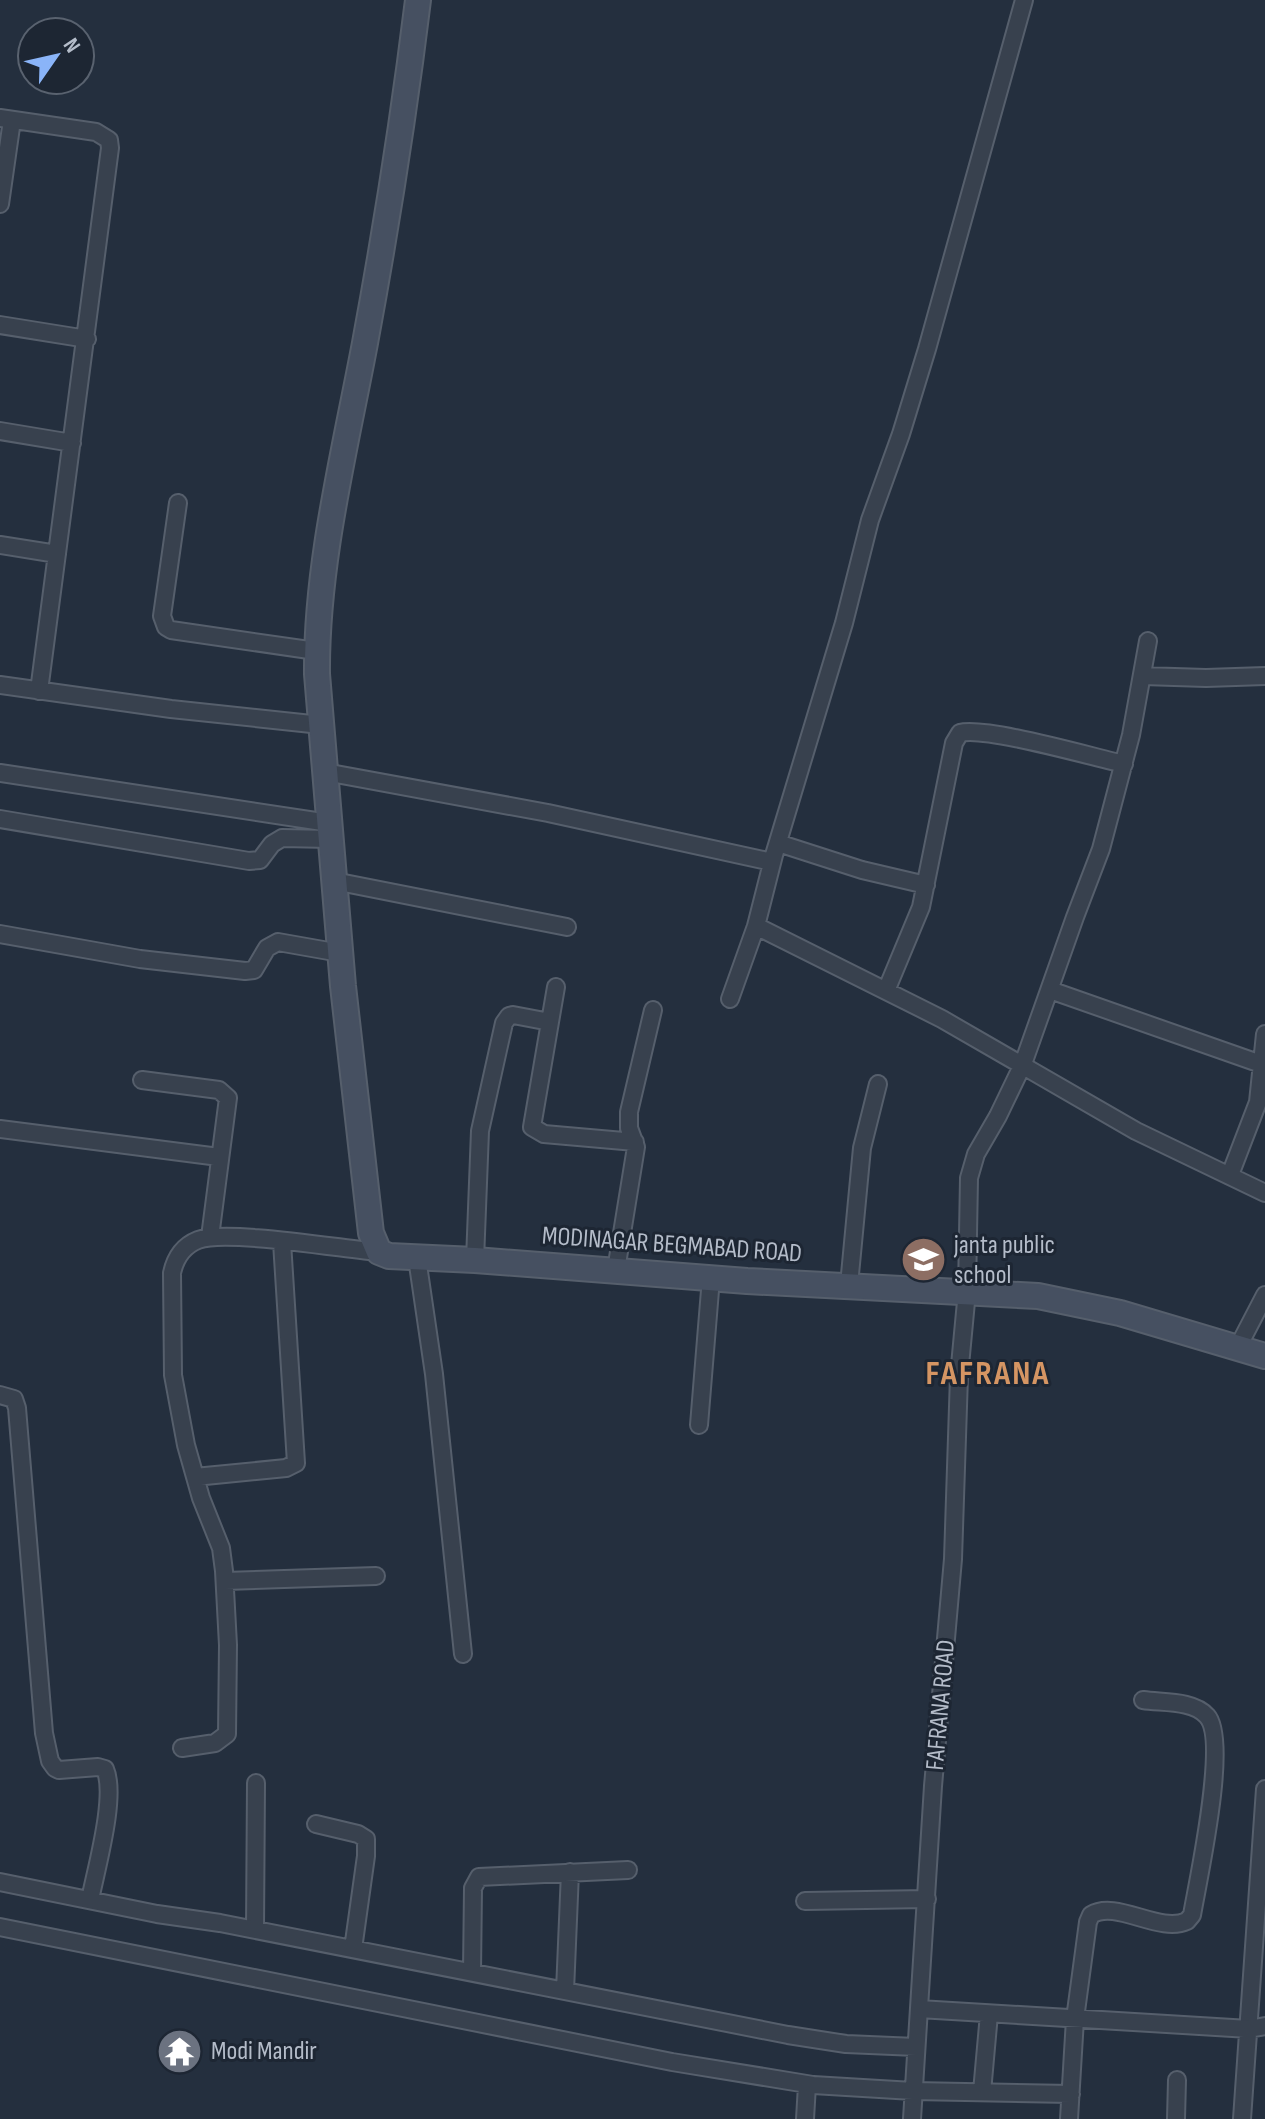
<svg xmlns="http://www.w3.org/2000/svg" width="1265" height="2119" font-family="'Sofia Sans Condensed',sans-serif">
	<rect width="100%" height="100%" fill="#242f3e"/>
	<g fill="none" stroke-linecap="round" stroke-linejoin="round">
		<defs>
			<path id="street" d="M 0,118 L 96,132 L 109,140 L 110,148 L 39,691
				M 0,204 L 12,120
				M 0,325 L 87,339
				M 0,431 L 72,443
				M 178,503 L 162,616 L 166,627 L 171,630 L 316,651
				M 0,545 L 57,554
				M 1143,676 L 1206,678 L 1265,676
				M 0,685 L 171,709 L 321,725
				M 325,772 L 548,813 L 772,862
				M 0,773 L 329,823
				M 0,819 L 249,861 L 260,860 L 272,844 L 282,838 L 330,839
				M 778,843 L 862,870 L 926,885
				M 334,881 L 567,927
				M 756,926 L 942,1019 L 1136,1131 L 1265,1193
				M 0,934 L 140,959 L 245,971 L 254,970 L 267,948 L 278,942 L 340,953
				M 556,987 L 532,1127 L 544,1134 L 635,1142
				M 1050,990 L 1261,1064
				M 886,991 L 921,907 L 954,743 L 960,733 C 985,726 1092,757 1124,764
				M 730,999 L 756,926 L 774,855 L 844,623 L 870,520 L 901,434 L 927,349 L 1024,0
				M 142,1080 L 219,1090 L 228,1098 L 210,1237
				M 0,1129 L 219,1157
				M 1230,1175 L 1258,1102 L 1265,1034
				M 417,1258 L 434,1374 L 463,1654
				M 475,1260 L 480,1131 L 504,1023 L 509,1016 L 513,1015 L 550,1022
				M 616,1270 L 636,1147 L 629,1128 L 629,1112 L 653,1010
				M 849,1285 L 862,1148 L 878,1084
				M 1238,1347 L 1265,1295
				M 0,1395 L 14,1399 L 17,1408 L 44,1733 L 50,1761 L 55,1768 L 59,1770 L 98,1767 L 105,1769 C 117,1796 96,1869 90,1900
				M 699,1425 L 711,1278
				M 195,1477 L 286,1468 L 296,1463 L 282,1242
				M 225,1581 L 376,1576
				M 182,1748 L 215,1743 L 227,1734 L 228,1645 L 224,1571 L 221,1548 L 201,1498 L 186,1445 L 173,1375 L 172,1273 C 175,1259 183,1246 198,1240 C 225,1229 343,1249 379,1252
				M 316,1824 L 358,1834 L 366,1839 L 366,1856 L 353,1949
				M 0,1882 L 157,1914 L 220,1923 L 788,2035 L 846,2044 L 916,2047
				M 805,1901 L 927,1899
				M 0,1927 L 672,2062 L 813,2085 L 913,2091 L 1071,2094
				M 255,1929 L 256,1783
				M 472,1972 L 473,1888 L 479,1877 L 628,1870
				M 565,1991 L 570,1872
				M 919,2009 L 1249,2029 L 1265,2026
				M 982,2092 L 989,2014
				M 805,2119 L 807,2085
				M 912,2119 L 933,1786 L 953,1559 L 959,1376 L 967,1291 L 969,1178 L 976,1154 L 998,1116 L 1023,1064 L 1075,917 L 1101,849 L 1131,735 L 1148,641
				M 1069,2119 L 1075,2019 L 1088,1922 L 1091,1915 C 1116,1899 1159,1934 1187,1921 L 1192,1915 C 1198,1880 1229,1740 1207,1716 C 1193,1700 1162,1703 1143,1700
				M 1176,2119 L 1177,2080
				M 1242,2119 L 1265,1789"/>
			<path id="secondary" d="M 418,0 C 404,115 386,229 365,343 C 345,450 316,564 317,674 L 343,986 L 371,1233 L 379,1252 L 389,1256 L 475,1260 L 747,1281 L 1038,1296 L 1120,1313 L 1265,1356"/>
		</defs>
		<!-- street casing -->
		<use href="#street" stroke="#565f6c" stroke-width="20"/>
		<!-- secondary casing -->
		<use href="#secondary" stroke="#565f6c" stroke-width="28"/>
		<!-- street -->
		<use href="#street" stroke="#38414e" stroke-width="16"/>
		<!-- secondary -->
		<use href="#secondary" stroke="#465061" stroke-width="24"/>
	</g>
	<!-- icons -->
	<defs>
		<symbol id="school-disc" viewBox="-11 -11 22 22"><circle r="9.5" fill="#8d6e63" stroke="#1d2633"/><path d="M0-5L7-2L0 1L-7-2ZM-4 1L0 2.5L4 1V4Q0 6-4 4Z" fill="#fff"/></symbol>
		<symbol id="temple-disc" viewBox="-11 -11 22 22"><circle r="9.5" fill="#6b7280" stroke="#1d2633"/><path d="M0-6L5-2H3V0L6.5 2.5H4V6H1.5V3h-3V6H-4V2.5H-6.5L-3 0V-2H-5Z" fill="#fff"/></symbol>
	</defs>
	<g fill-rule="evenodd">
		<use href="#school-disc" x="898" y="1234" width="51" height="51"/>
		<use href="#temple-disc" x="154" y="2026" width="51" height="51"/>
	</g>
	<g text-anchor="middle" dominant-baseline="central" stroke-width="6" stroke-linejoin="round" paint-order="stroke">
		<!-- street labels -->
		<g font-size="26" fill="#b4bcc9" stroke="#1d2633">
			<text transform="translate(672 1245) rotate(4)">MODINAGAR BEGMABAD ROAD</text>
			<text transform="translate(941 1705) rotate(-85)">FAFRANA ROAD</text>
		</g>
		<!-- poi labels -->
		<g font-size="26" fill="#b4bcc9" stroke="#1d2633" text-anchor="start">
			<text x="954" y="1245">janta public<tspan x="954" dy="30">school</tspan></text>
			<text x="211" y="2051">Modi Mandir</text>
		</g>
		<!-- district labels -->
		<g font-size="34" font-weight="bold" letter-spacing="2" fill="#d59563" stroke="#1d2633">
			<text x="988" y="1373">FAFRANA</text>
		</g>
	</g>
	<!-- north arrow -->
	<g transform="translate(56 56) rotate(56)"><circle r="38" fill="#1d2633" stroke="#59626f" stroke-width="2"/>
	<path d="M0-6L14 30L0 20L-14 30Z" fill="#8ab4f8"/>
	<text y="-12" font-size="22" font-weight="bold" text-anchor="middle" fill="#b4bcc9">N</text>
	</g>
</svg>
